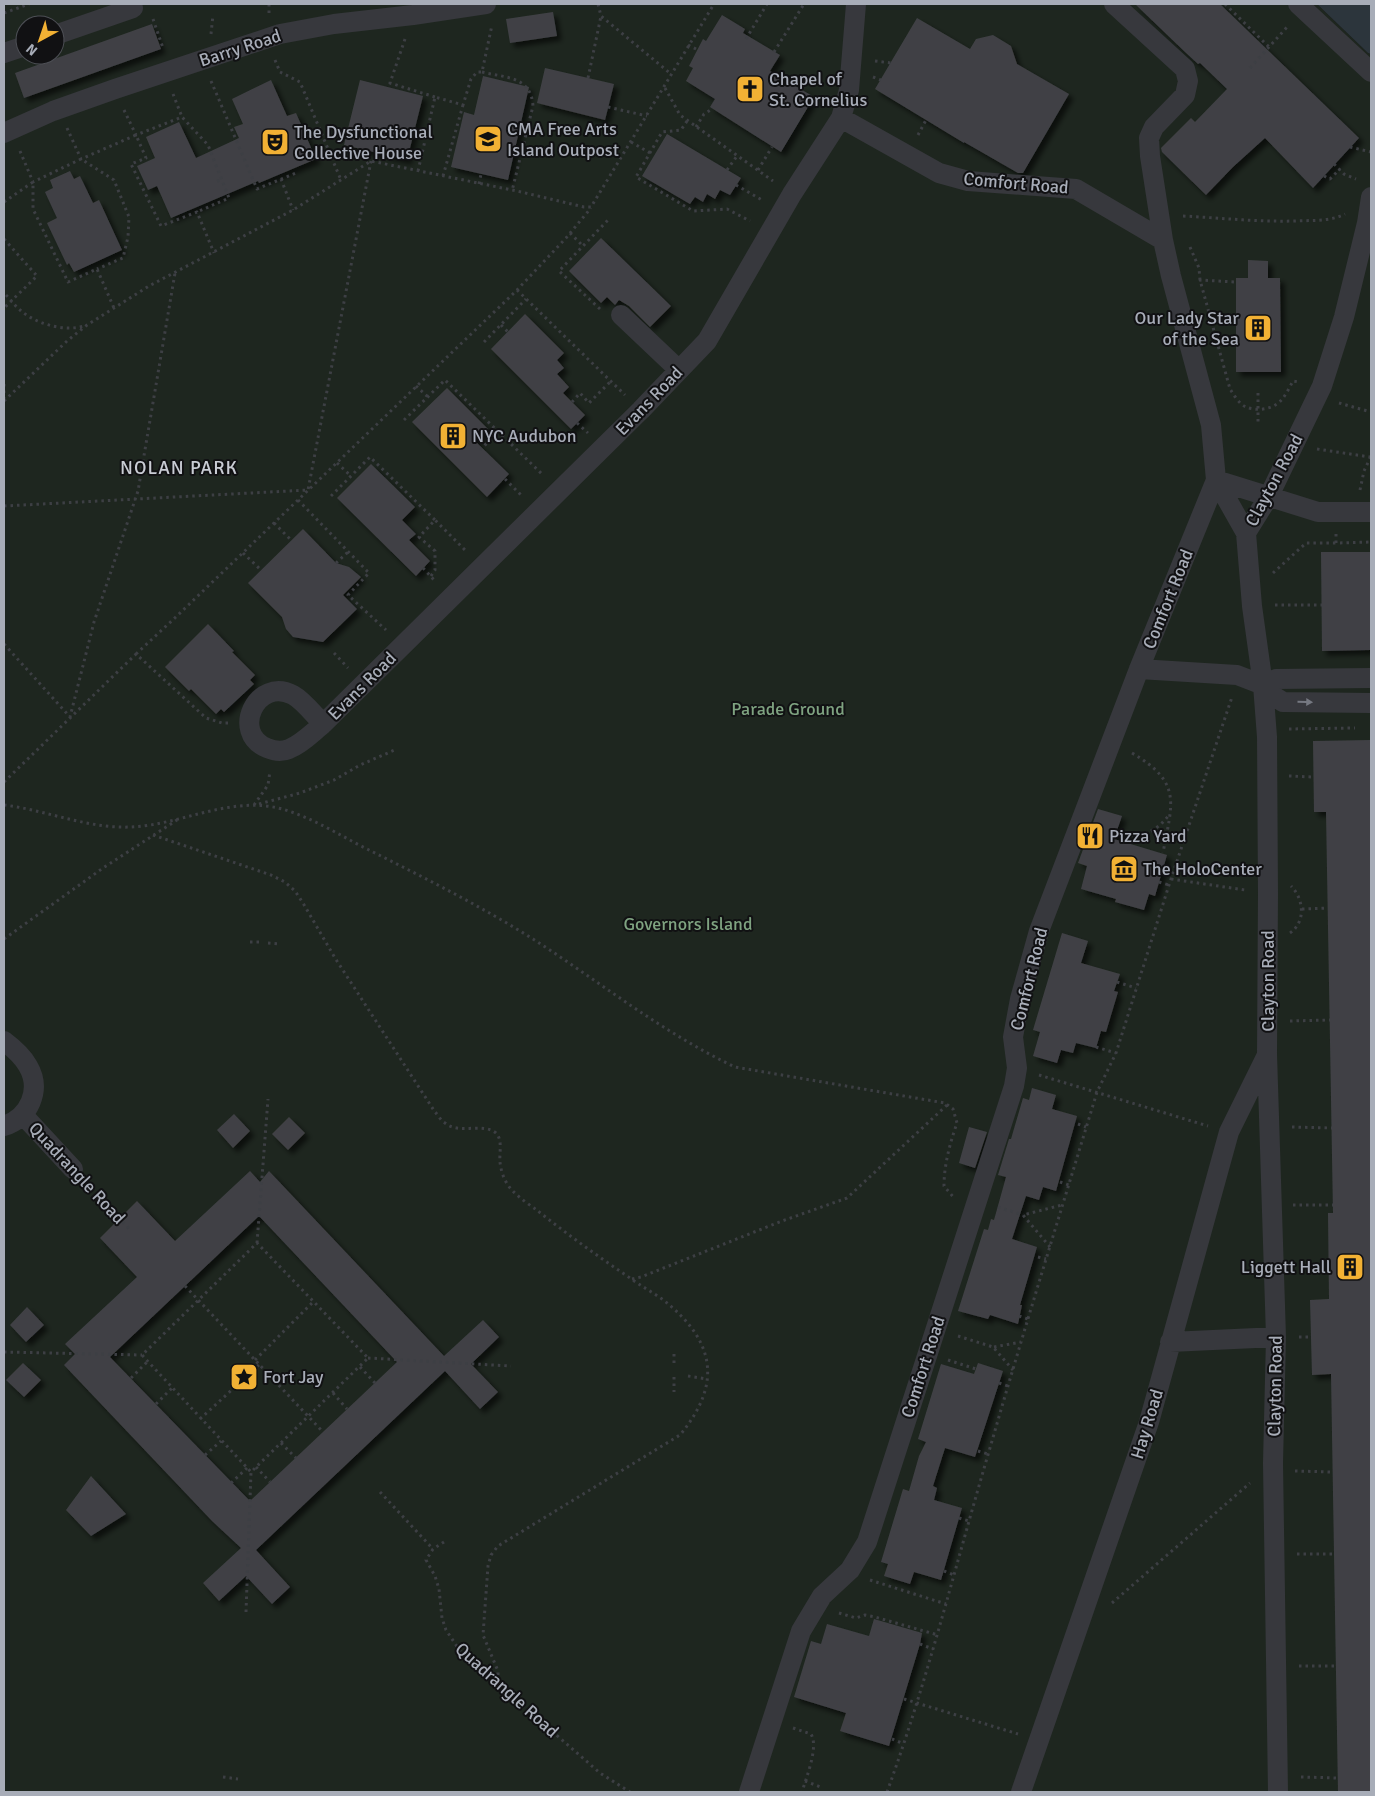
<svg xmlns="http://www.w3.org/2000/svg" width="1375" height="1796" font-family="Signika,sans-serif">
	<defs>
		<filter id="shadow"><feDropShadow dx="4.5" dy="4.5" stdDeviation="2.5" flood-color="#0009"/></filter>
	</defs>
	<rect width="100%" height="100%" fill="#161618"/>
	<!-- green -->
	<path fill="#1e261f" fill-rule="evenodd" d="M 4,4 L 1317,4 L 1368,53 L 1371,54 L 1371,1792 L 4,1792 ZM 25,25 L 55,25 L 55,55 L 25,55 Z"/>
	<!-- water -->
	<path fill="#2c353c" d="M 1317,4 L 1371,4 L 1371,54 L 1368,53 Z"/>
	<!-- building -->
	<path fill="#404145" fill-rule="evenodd" filter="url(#shadow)" d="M 1135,4 L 1220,4 L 1359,138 L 1313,188 L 1265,138 L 1233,167 L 1206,195 L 1162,152 L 1161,148 L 1191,118 L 1195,122 L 1227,89 L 1200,63 L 1198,64 L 1185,52 Z
		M 553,12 L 557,36 L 510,43 L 506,19 Z
		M 722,15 L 745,29 L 743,33 L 780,55 L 770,71 L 814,97 L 781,152 L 710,107 L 715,99 L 686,81 L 693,68 L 689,66 L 703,39 L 706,41 Z
		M 917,18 L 970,49 L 976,39 L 993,35 L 1011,46 L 1017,64 L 1069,94 L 1023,173 L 1018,173 L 964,142 L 964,143 L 875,89 Z
		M 152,24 L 161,49 L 24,98 L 15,73 Z
		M 545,68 L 614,84 L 605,120 L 537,103 Z
		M 483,76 L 529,87 L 508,180 L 451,167 L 464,112 L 474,115 Z
		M 271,80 L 287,116 L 296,113 L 316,159 L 259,183 L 258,181 L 171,218 L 157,186 L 148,190 L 137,166 L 155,158 L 146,137 L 179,122 L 196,158 L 239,138 L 234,127 L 243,124 L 232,99 Z
		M 360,80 L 423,96 L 407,160 L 344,145 Z
		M 667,134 L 741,178 L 730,195 L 720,190 L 715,199 L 707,194 L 703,202 L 695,197 L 690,204 L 642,176 Z
		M 70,171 L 74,179 L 80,176 L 93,203 L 99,200 L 122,250 L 74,272 L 69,263 L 67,265 L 47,223 L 57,218 L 45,192 L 53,188 L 50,180 Z
		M 601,238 L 671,306 L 650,327 L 629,306 L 619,300 L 615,305 L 607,297 L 601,303 L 569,271 Z
		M 1248,260 L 1268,261 L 1268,278 L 1280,278 L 1281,372 L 1236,372 L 1236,278 L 1248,278 Z
		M 525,314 L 564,353 L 557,360 L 564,368 L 557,374 L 569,387 L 563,393 L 585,415 L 571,429 L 491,349 Z
		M 447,388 L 488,429 L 475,441 L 509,474 L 487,497 L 412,422 Z
		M 371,464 L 415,507 L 402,520 L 416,534 L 409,540 L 430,561 L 416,576 L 337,498 Z
		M 303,529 L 336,563 L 349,567 L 361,577 L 343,595 L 357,609 L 323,642 L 293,637 L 286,629 L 282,617 L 248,583 Z
		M 1321,552 L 1370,552 L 1370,554 L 1371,554 L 1371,650 L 1322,651 Z
		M 208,624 L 234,651 L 232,652 L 255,675 L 250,680 L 254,684 L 224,712 L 221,709 L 216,714 L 191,689 L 189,691 L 165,667 Z
		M 1371,740 L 1371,1792 L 1338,1792 L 1331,1374 L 1312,1375 L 1310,1300 L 1329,1299 L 1328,1213 L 1333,1213 L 1326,812 L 1314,812 L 1313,741 Z
		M 1098,809 L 1122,816 L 1114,839 L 1167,855 L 1155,896 L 1149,894 L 1144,910 L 1115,902 L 1116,899 L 1081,889 L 1087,866 L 1078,863 Z
		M 1062,933 L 1088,941 L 1081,963 L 1120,974 L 1114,991 L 1118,992 L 1106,1032 L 1101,1031 L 1096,1048 L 1076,1043 L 1073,1053 L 1061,1050 L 1057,1063 L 1033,1056 L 1040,1032 L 1033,1030 Z
		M 1032,1088 L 1056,1095 L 1052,1109 L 1077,1116 L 1056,1191 L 1043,1187 L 1039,1200 L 1026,1196 L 1012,1239 L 1037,1247 L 1020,1305 L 1022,1305 L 1018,1324 L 990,1315 L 988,1319 L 958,1311 L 984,1229 L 988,1230 L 991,1219 L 994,1220 L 1006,1177 L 998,1175 L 1009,1139 L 1011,1139 L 1023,1098 L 1029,1100 Z
		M 234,1114 L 250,1131 L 233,1148 L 217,1130 Z
		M 289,1117 L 305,1133 L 288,1150 L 272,1134 Z
		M 969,1127 L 987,1132 L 975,1168 L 959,1163 Z
		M 250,1171 L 260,1182 L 269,1171 L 444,1356 L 483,1320 L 499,1337 L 471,1364 L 498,1392 L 480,1409 L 445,1371 L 256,1550 L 290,1587 L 272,1604 L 246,1576 L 219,1601 L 203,1583 L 241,1548 L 212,1521 L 64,1365 L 75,1354 L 65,1344 L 137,1277 L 100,1238 L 137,1201 L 175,1241 ZM 259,1216 L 397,1362 L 250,1501 L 110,1357 Z
		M 27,1307 L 44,1325 L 26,1342 L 10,1325 Z
		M 23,1363 L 41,1380 L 24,1397 L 6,1380 Z
		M 978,1363 L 1003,1371 L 975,1457 L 945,1448 L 933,1486 L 937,1488 L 934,1500 L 962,1508 L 941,1580 L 914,1572 L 910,1584 L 884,1576 L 888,1564 L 881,1562 L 903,1489 L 909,1491 L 919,1456 L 926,1442 L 918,1439 L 941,1364 L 974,1374 Z
		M 91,1476 L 126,1514 L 91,1536 L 66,1510 Z
		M 874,1619 L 922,1633 L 920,1644 L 889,1746 L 840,1731 L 846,1713 L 794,1697 L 811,1641 L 821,1644 L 827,1624 L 869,1636 Z"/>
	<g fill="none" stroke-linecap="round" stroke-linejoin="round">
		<!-- path -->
		<path stroke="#3d3f44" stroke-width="3" stroke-dasharray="2.5 4" stroke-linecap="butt" d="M 598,4 L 601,16 L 671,74
			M 1225,4 L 1269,47
			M 4,13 L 29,4
			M 269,13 L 269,4
			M 153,19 L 163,48
			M 211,34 L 213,15
			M 405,39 L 390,83 L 435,97
			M 746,39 L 767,4
			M 688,45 L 698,50
			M 774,52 L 804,4
			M 275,60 L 280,72 L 300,82 L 341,180
			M 875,61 L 891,63
			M 1250,68 L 1288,26
			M 482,72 C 506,78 531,76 533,106 L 512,191
			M 873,77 L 881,80
			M 588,78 L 601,16
			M 211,81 L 257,189 L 296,173
			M 665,88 L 680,115 L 773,181
			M 173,94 L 182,117
			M 608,107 L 647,116
			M 124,110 L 136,135 L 182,117 L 208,145 L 229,198 L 197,212
			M 687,121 L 681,130 L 662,132 L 636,177 L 693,211 L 727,209 L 750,221
			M 696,127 L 704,114 L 712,109
			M 67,128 L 81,159 L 136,135 L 146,158 L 131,164 L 161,226 L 197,212 L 214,253
			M 918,135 L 926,120
			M 631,142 L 650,153
			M 1350,147 L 1371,152
			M 20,151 L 33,182 L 81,159 L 114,180 L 129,217 L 128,237 L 123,258 L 97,269
			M 1334,164 L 1344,174 L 1356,179
			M 727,170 L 737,156
			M 758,170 L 772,147
			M 418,171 L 435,97 L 463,105 L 471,79 L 477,72 L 482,72 L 492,25
			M 443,176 L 463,105
			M 1324,176 L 1330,179 L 1340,169
			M 281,179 L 293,210
			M 217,181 L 222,180
			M 479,184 L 481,174
			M 736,185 L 762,200
			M 4,202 L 33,182 L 33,209 L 68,282 L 97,269 L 114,308
			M 1183,216 C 1221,218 1257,222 1295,221 C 1312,220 1329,222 1345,214
			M 570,233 L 583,246
			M 4,239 L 37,276 L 4,308
			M 1190,247 L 1199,268 L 1200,280 L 1230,389 C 1234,395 1239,404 1246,407 C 1258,412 1275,409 1283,398 C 1287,393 1290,386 1293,381 L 1299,382
			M 1199,280 L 1235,282
			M 517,290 L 625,395
			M 6,295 C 11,300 15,306 20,310 C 36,324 64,332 84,326
			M 600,309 L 559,271 L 608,220
			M 501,325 L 508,332
			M 484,342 L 526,299
			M 4,384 L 4,400
			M 416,386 L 428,397
			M 1258,393 L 1258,424
			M 4,401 L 67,341 L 87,325 L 149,286 L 293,210 L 371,161 L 517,191 L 584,207 L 591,207 L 714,4
			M 572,402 L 580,393 L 589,403 L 611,381
			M 1339,403 L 1371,412
			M 404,420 L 445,380 L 543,475
			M 577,423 L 588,433
			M 1317,449 L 1370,457 L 1371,453
			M 480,450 L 498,432
			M 337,463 L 351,476
			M 505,479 L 522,496
			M 1360,490 L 1364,471 L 1371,456
			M 331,496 L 370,457 L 435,520
			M 298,500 L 369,573 L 348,595 L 386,630
			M 4,506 L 308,490 L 371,161
			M 274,523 L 292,541
			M 1336,534 L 1336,543 L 1371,542
			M 243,553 L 262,571
			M 336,563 L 348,552
			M 423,568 L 435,581
			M 1273,573 L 1306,543 L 1336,543
			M 431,576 L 435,570 L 435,551 L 419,537 L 435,520 L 467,552
			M 1275,605 L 1322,605
			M 4,644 L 70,717 L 94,622 L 138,491 L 175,273
			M 334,653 L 348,668
			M 136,654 L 178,615 L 517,290 L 566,238 L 591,208
			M 1289,729 L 1355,728
			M 1132,753 C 1183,783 1172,803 1163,853
			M 1289,776 L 1313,777
			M 4,782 L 136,654 L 206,718 L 222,723 L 228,723
			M 259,804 L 300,793 L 334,780 L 360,765 L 397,749
			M 4,805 C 46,810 88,829 131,827 C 181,825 231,795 282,809 C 314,818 344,838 373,852 C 427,879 482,907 533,939 C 600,982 663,1033 735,1067 L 945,1103 L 953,1109 L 957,1123 C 950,1143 944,1165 944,1186 L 955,1199
			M 254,805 L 268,785 L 270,771
			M 153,835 L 271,875 L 285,882 L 295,891 L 303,903 L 335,958 L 435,1112 C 438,1115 441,1121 445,1123 C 460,1135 482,1122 496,1133 C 503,1140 499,1154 500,1162 C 501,1172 505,1183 512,1190 C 519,1198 530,1205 538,1211 C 568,1235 599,1257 630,1278 C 641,1286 652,1292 662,1299 C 715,1340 723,1383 680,1435 L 498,1546 L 491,1555 L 488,1566 L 483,1635 L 498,1671 L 498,1684
			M 1132,835 C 1148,836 1160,827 1169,815
			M 1171,879 L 1245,890
			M 1159,882 L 1169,885
			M 1302,909 L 1328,908
			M 1290,933 C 1306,922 1304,899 1291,886
			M 4,939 L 103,868 L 177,820
			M 250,942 L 261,942
			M 268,943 L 280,944
			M 1117,982 L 1136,988
			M 1290,1021 L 1330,1020
			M 1096,1047 L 1116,1053
			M 1039,1075 L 1208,1126
			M 1078,1124 L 1086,1127
			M 1292,1127 L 1332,1128
			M 1060,1182 L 1069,1185
			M 87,1184 L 131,1231
			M 1293,1205 L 1333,1205
			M 998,1207 L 1023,1215
			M 257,1243 L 268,1099
			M 1050,1247 L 1023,1215 L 1062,1205
			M 1038,1257 L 1046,1259
			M 632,1279 L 641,1277 L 782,1221 L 847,1198 L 947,1105
			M 185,1286 L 323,1432
			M 1019,1316 L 1028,1319
			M 958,1336 L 993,1347 L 1013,1370
			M 1299,1337 L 1311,1337
			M 994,1347 L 1021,1342
			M 4,1352 L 142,1355
			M 674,1354 L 674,1367
			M 368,1358 L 511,1366
			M 255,1360 L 313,1302
			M 948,1360 L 976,1369
			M 360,1367 L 375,1383
			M 688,1376 L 707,1379
			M 674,1377 L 674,1392
			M 131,1378 L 147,1362
			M 999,1383 L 1008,1386
			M 333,1393 L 347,1409
			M 156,1404 L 172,1388
			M 200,1419 L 259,1365
			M 281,1443 L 296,1458
			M 978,1451 L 988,1454
			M 205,1455 L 221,1441
			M 256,1467 L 270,1482
			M 1295,1471 L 1332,1472
			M 231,1483 L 247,1468
			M 380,1492 L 433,1549
			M 959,1518 L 969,1521
			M 444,1542 L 433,1549 L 426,1560 L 435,1576 L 439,1589 L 442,1618 L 446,1630 L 460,1651 L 600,1773 L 630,1792
			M 1297,1554 L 1334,1554
			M 944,1571 L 954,1575
			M 870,1580 L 946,1604
			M 1112,1603 L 1250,1483
			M 246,1612 L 251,1472 L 368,1358 L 257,1243 L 142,1355 L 251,1472
			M 839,1613 L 856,1618 L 865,1615 L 875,1617 L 938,1635
			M 920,1644 L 933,1649
			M 1299,1666 L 1336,1666
			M 904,1699 L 1018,1734
			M 793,1728 L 811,1734 C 819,1747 806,1778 802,1792
			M 892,1739 L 904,1744
			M 223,1777 L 238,1779
			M 1301,1777 L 1338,1778
			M 805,1781 L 823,1788
			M 887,1792 C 928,1679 956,1563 990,1448 C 1024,1329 1061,1211 1097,1092 L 1116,1053 L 1169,885 L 1232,697"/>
		<!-- street -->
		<path stroke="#37383d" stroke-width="20" d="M 1298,4 L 1371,72
			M 55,35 L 133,8
			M 4,53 L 25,46
			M 841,118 L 939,173 L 968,181 L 1076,189 L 1163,240
			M 4,133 L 53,111 L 115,89 L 280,34 L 334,24 L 413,15 L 486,4
			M 621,315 L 679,370
			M 1246,533 L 1216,480 L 1318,512 L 1371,512
			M 1139,669 L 1237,675 L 1263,685 L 1272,695 L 1283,702 L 1371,703
			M 1263,685 L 1276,679 L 1371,678
			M 323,724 C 314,715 304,701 293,695 C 257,676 230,733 267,748 C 274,751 282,752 289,749 C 302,744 312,733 323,724 L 641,410 L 707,341 L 792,194 L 841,118 L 849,90 L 856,4
			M 4,1041 C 12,1047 23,1057 28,1066 C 42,1090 29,1118 4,1126
			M 23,1115 L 73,1169
			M 1170,1342 L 1276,1337
			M 749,1792 L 801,1631 L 822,1596 L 850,1570 L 867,1542 L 1014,1086 L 1017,1068 L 1013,1037 L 1020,999 L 1039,931 L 1139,669 L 1216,480 L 1211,425 L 1171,276 L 1163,240 L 1150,156 L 1149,138 L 1154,127 L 1185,95 L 1188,81 L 1185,69 L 1114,4
			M 1021,1792 L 1149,1422 L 1229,1132 L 1266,1057
			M 1278,1792 L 1273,1463 L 1276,1337 L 1267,1054 L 1268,893 L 1267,737 L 1263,685 L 1252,606 L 1246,533 L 1269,496 L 1322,386 L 1344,317 L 1367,223 L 1371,197"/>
	</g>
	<!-- one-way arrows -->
	<defs><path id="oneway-solid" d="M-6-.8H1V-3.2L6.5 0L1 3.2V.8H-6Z" transform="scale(1.25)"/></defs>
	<use fill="#757881" href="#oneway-solid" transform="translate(1305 702) rotate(1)"/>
	<!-- icons -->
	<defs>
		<symbol id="church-square" viewBox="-11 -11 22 22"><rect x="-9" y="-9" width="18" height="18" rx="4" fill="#f2b134" stroke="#111113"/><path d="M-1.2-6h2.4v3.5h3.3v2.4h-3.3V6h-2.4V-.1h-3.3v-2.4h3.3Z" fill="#111"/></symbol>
		<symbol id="school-square" viewBox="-11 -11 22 22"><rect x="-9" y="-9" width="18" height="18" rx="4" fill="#f2b134" stroke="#111113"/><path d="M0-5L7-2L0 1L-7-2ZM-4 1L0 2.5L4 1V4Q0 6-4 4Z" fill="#111"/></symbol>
		<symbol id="theatre-square" viewBox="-11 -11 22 22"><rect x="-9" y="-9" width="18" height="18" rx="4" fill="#f2b134" stroke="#111113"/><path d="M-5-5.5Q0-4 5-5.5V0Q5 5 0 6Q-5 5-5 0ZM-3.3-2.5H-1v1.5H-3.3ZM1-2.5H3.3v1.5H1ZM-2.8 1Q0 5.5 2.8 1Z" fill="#111"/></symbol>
		<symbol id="building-square" viewBox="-11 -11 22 22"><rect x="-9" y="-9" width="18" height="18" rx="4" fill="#f2b134" stroke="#111113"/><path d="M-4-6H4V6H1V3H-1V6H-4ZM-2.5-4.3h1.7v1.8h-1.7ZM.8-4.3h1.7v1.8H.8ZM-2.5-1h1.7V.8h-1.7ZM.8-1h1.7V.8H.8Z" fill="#111"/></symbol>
		<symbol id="restaurant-square" viewBox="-11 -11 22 22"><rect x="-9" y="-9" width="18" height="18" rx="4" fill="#f2b134" stroke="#111113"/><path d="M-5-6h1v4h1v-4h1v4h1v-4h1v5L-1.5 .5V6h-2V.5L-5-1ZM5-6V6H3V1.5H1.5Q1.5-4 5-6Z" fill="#111"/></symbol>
		<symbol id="museum-square" viewBox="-11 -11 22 22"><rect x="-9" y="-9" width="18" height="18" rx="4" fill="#f2b134" stroke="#111113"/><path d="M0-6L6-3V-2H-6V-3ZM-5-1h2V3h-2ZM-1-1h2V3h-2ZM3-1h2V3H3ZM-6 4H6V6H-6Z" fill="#111"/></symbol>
		<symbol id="sight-square" viewBox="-11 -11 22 22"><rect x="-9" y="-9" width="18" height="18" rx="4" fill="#f2b134" stroke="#111113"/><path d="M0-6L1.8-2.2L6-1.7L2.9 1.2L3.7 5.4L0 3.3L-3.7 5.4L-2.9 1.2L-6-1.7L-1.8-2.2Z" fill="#111"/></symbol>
	</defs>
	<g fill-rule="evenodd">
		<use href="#church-square" x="734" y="73" width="32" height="32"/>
		<use href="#school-square" x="472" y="123" width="32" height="32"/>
		<use href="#theatre-square" x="259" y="126" width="32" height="32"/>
		<use href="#building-square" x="1242" y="312" width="32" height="32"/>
		<use href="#building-square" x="437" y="420" width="32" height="32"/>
		<use href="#restaurant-square" x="1074" y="820" width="32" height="32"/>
		<use href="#museum-square" x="1108" y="853" width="32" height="32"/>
		<use href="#building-square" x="1334" y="1251" width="32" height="32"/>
		<use href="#sight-square" x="228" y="1361" width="32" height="32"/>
	</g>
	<g text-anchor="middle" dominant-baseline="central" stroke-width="4" stroke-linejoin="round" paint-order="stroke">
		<!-- street labels -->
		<g font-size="18" fill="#a8adb8" stroke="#111113">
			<text transform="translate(240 48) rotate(-18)">Barry Road</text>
			<text transform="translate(1016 183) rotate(5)">Comfort Road</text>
			<text transform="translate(649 401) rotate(-46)">Evans Road</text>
			<text transform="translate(1274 480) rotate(-62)">Clayton Road</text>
			<text transform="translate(1168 599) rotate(-68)">Comfort Road</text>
			<text transform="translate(362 686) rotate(-45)">Evans Road</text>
			<text transform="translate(1029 979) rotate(-76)">Comfort Road</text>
			<text transform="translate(1268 981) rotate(-90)">Clayton Road</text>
			<text transform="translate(77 1173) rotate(47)">Quadrangle Road</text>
			<text transform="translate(923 1367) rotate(-72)">Comfort Road</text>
			<text transform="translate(1275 1386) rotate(-89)">Clayton Road</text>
			<text transform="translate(1147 1424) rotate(-73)">Hay Road</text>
			<text transform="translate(507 1690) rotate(42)">Quadrangle Road</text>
		</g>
		<!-- poi labels -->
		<g font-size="18" fill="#a8adb8" stroke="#111113" text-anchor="start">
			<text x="769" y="79">Chapel of<tspan x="769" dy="21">St. Cornelius</tspan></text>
			<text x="507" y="129">CMA Free Arts<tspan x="507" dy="21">Island Outpost</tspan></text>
			<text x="294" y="132">The Dysfunctional<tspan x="294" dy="21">Collective House</tspan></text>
			<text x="1239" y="318" text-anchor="end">Our Lady Star<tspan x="1239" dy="21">of the Sea</tspan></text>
			<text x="472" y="436">NYC Audubon</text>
			<text x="1109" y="836">Pizza Yard</text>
			<text x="1143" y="869">The HoloCenter</text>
			<text x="1331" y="1267" text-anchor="end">Liggett Hall</text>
			<text x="263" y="1377">Fort Jay</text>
		</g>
		<!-- park labels -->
		<g font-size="18" fill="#7fa381" stroke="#111113">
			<text x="788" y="709">Parade Ground</text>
			<text x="688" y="924">Governors Island</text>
		</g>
		<!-- neighbourhood labels -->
		<g font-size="19" letter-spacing="1" fill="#c9ccd4" stroke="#111113">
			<text x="179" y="468">NOLAN PARK</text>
		</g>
	</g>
	<!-- border -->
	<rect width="1375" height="1796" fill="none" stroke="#a8adb8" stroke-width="10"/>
	<!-- north arrow -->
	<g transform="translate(40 40) rotate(220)"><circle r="24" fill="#111113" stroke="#4d4f55"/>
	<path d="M0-4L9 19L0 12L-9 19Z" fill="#f2b134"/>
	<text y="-8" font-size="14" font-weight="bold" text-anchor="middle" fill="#a8adb8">N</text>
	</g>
</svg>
